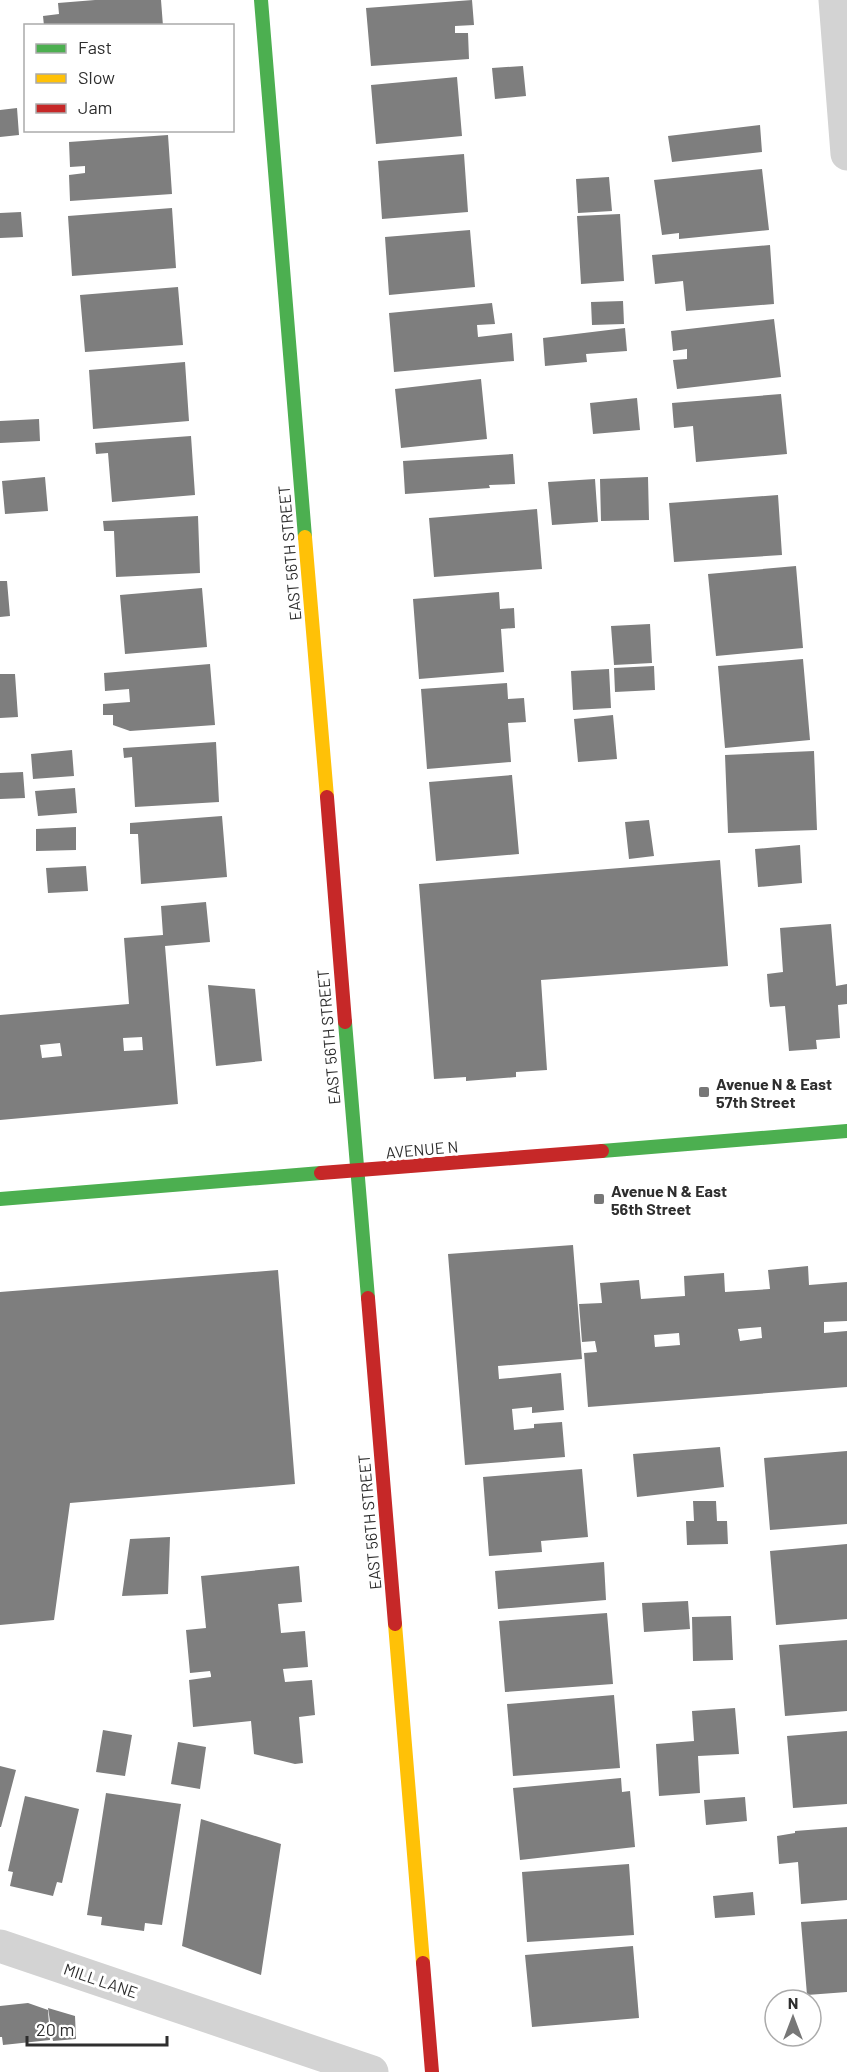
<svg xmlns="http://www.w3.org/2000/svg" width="847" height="2072" font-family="Barlow,sans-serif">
	<rect width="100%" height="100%" fill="#fff"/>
	<!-- building -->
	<path fill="#7e7e7e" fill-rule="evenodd" d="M 95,0 L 161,0 L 163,26 L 44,26 L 43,16 L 59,14 L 58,3 Z
		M 472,0 L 474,25 L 455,26 L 455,33 L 468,33 L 469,59 L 371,66 L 366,8 Z
		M 523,66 L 526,96 L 495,99 L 492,68 Z
		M 457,77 L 462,136 L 376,144 L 371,85 Z
		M 17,108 L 19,135 L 0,137 L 0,110 Z
		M 760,125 L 762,152 L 672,162 L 668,136 Z
		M 168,135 L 172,194 L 70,201 L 69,175 L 85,173 L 85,166 L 70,167 L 69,142 Z
		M 464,154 L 468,212 L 382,219 L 378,161 Z
		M 762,169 L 769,230 L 679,239 L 679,233 L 662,235 L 654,180 Z
		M 609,177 L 612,211 L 578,213 L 576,179 Z
		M 172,208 L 176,268 L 72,276 L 68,216 Z
		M 21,212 L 23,237 L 0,238 L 0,213 Z
		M 620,214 L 624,281 L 581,284 L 577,216 Z
		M 470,230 L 475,287 L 389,295 L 385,237 Z
		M 770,245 L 774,304 L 686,311 L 683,281 L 655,284 L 652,255 Z
		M 178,287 L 183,345 L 85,352 L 80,295 Z
		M 623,301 L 624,324 L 592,325 L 591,302 Z
		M 492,303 L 495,324 L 477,325 L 478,337 L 512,333 L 514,361 L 394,372 L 389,313 Z
		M 774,319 L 781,377 L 677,389 L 673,360 L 687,359 L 687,349 L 673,351 L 671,331 Z
		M 625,328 L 627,351 L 586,354 L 587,362 L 545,366 L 543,338 Z
		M 185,362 L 189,421 L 93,429 L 89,370 Z
		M 481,379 L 487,439 L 401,448 L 395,389 Z
		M 781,394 L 787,454 L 696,462 L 693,426 L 674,428 L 672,403 Z
		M 637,398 L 640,430 L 593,434 L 590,403 Z
		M 39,419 L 40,441 L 0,443 L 0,421 Z
		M 191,436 L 195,495 L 112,502 L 108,453 L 96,454 L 95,443 Z
		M 513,454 L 515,484 L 489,485 L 490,488 L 405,494 L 403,461 Z
		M 45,477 L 48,511 L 5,514 L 2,481 Z
		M 648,477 L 649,520 L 601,521 L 600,479 Z
		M 595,479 L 598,522 L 552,525 L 548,482 Z
		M 778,495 L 782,555 L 674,562 L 669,503 Z
		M 537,509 L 542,569 L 434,577 L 429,518 Z
		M 198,516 L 200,573 L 116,577 L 114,531 L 104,531 L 103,521 Z
		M 796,566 L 803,648 L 716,656 L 708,574 Z
		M 0,581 L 7,581 L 10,616 L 0,617 Z
		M 202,588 L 207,647 L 125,654 L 120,595 Z
		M 499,592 L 500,609 L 514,608 L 515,628 L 501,629 L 504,672 L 419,679 L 413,599 Z
		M 650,624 L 652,663 L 614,665 L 611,626 Z
		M 803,659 L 810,740 L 725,748 L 718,666 Z
		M 210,664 L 215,725 L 130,731 L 113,725 L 113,715 L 103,715 L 103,704 L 130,702 L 129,689 L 105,691 L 104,673 Z
		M 654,666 L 655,690 L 615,692 L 614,668 Z
		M 609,669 L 611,708 L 573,710 L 571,671 Z
		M 0,674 L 15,674 L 18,717 L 0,718 Z
		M 507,683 L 508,699 L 524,698 L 526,722 L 508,723 L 511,762 L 427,769 L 421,689 Z
		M 613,715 L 617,759 L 578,762 L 574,719 Z
		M 216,742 L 219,802 L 135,807 L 132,757 L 124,758 L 123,748 Z
		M 72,750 L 74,776 L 33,779 L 31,754 Z
		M 814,751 L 817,830 L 728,833 L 725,755 Z
		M 23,772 L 25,798 L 0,799 L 0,773 Z
		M 512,775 L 519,854 L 436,861 L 429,782 Z
		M 75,788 L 77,813 L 38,816 L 35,791 Z
		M 222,816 L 227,877 L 141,884 L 138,834 L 130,834 L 130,823 Z
		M 649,820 L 654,856 L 629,859 L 625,822 Z
		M 76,827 L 76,850 L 36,851 L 36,829 Z
		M 800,845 L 802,883 L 758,887 L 755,849 Z
		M 720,860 L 728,966 L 541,980 L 547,1070 L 516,1072 L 516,1077 L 466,1081 L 466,1077 L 434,1079 L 419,884 Z
		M 86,866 L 88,891 L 48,893 L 46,868 Z
		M 206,902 L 210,942 L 165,946 L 178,1104 L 0,1120 L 0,1015 L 129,1004 L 124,938 L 163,935 L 161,906 ZM 142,1037 L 143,1050 L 124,1051 L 123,1038 ZM 60,1043 L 62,1056 L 42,1058 L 40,1045 Z
		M 831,924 L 836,986 L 847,984 L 847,1004 L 838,1005 L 840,1038 L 816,1040 L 817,1049 L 789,1051 L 785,1006 L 770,1007 L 769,1001 L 767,974 L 783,972 L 780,928 Z
		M 208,985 L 255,989 L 262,1061 L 216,1066 Z
		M 573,1245 L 582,1359 L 498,1366 L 499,1379 L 561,1373 L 564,1410 L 532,1413 L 532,1407 L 512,1409 L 514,1430 L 534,1428 L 534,1424 L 562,1422 L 565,1457 L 465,1465 L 448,1254 Z
		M 808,1266 L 809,1285 L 847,1282 L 847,1321 L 824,1322 L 824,1333 L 847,1331 L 847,1387 L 588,1407 L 584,1353 L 597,1352 L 595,1341 L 582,1342 L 579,1304 L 602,1303 L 600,1283 L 639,1280 L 641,1299 L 685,1296 L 684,1276 L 724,1273 L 725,1292 L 770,1289 L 768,1270 ZM 761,1327 L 762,1338 L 740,1341 L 738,1329 ZM 679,1333 L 680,1345 L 655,1347 L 654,1335 Z
		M 278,1270 L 295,1484 L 70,1503 L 54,1620 L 0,1625 L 0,1292 Z
		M 720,1447 L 724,1487 L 637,1497 L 633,1454 Z
		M 847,1451 L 847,1524 L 770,1530 L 764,1458 Z
		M 582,1469 L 588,1537 L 541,1541 L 542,1552 L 489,1556 L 483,1477 Z
		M 693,1501 L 716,1501 L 717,1521 L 727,1521 L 728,1544 L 687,1545 L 686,1521 L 694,1521 Z
		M 170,1537 L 168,1594 L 122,1596 L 130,1539 Z
		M 847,1544 L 847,1619 L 776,1625 L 770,1551 Z
		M 604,1562 L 606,1600 L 498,1609 L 495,1571 Z
		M 299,1566 L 302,1602 L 278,1604 L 281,1633 L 305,1631 L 308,1667 L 283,1669 L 285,1682 L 312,1680 L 315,1715 L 299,1717 L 303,1763 L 295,1764 L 254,1754 L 251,1721 L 193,1727 L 189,1680 L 211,1677 L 211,1675 L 210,1671 L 190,1673 L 186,1630 L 206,1628 L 201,1576 Z
		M 688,1601 L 690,1629 L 644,1632 L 642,1603 Z
		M 607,1613 L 613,1684 L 505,1692 L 499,1621 Z
		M 731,1616 L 733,1660 L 693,1661 L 692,1617 Z
		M 847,1640 L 847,1711 L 785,1716 L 779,1645 Z
		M 614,1695 L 620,1768 L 513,1776 L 507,1704 Z
		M 735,1708 L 739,1754 L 698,1756 L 700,1793 L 659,1796 L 656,1744 L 694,1741 L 692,1711 Z
		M 103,1730 L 132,1735 L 125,1776 L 96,1772 Z
		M 847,1731 L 847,1804 L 793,1808 L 787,1736 Z
		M 178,1742 L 206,1747 L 200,1789 L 171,1784 Z
		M 0,1766 L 16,1770 L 1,1827 L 0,1827 Z
		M 621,1778 L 622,1792 L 630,1791 L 635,1847 L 520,1860 L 513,1788 Z
		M 106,1793 L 181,1804 L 162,1925 L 145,1923 L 144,1931 L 101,1925 L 102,1917 L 87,1915 Z
		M 25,1796 L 79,1809 L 62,1883 L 57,1882 L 53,1896 L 10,1886 L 13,1872 L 8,1871 Z
		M 745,1797 L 747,1821 L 706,1825 L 704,1800 Z
		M 201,1819 L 281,1844 L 261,1975 L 182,1946 Z
		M 847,1827 L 847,1900 L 801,1904 L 798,1862 L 779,1864 L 777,1836 L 795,1833 L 795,1831 Z
		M 629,1864 L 634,1935 L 527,1942 L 522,1872 Z
		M 753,1892 L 755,1915 L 715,1918 L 713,1896 Z
		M 847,1919 L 847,1992 L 807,1995 L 801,1922 Z
		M 633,1946 L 639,2018 L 532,2027 L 525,1955 Z
		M 28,2003 L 48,2010 L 50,2040 L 3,2045 L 2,2037 L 0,2037 L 0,2006 Z
		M 48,2008 L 75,2016 L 76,2039 L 53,2041 Z"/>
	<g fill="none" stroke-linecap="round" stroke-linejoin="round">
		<!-- street -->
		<path stroke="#d3d3d3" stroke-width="33" d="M 835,0 L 847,154
			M 0,1946 L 372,2072"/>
		<!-- fast -->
		<path stroke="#4caf50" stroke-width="14" d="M 261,0 L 305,537
			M 345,1022 L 368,1298
			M 602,1151 L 847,1131
			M 0,1199 L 321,1173"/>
		<!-- slow -->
		<path stroke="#ffc107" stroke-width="14" d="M 305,537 L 327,797
			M 395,1624 L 423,1963"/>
		<!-- jam -->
		<path stroke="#c62828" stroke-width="14" d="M 327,797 L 345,1022
			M 321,1173 L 602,1151
			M 368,1298 L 395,1624
			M 423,1963 L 432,2072"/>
	</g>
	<!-- markers -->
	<g fill="#777" stroke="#fff" stroke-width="2">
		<rect x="698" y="1086" width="12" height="12" rx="3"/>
		<rect x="593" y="1193" width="12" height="12" rx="3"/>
	</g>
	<g text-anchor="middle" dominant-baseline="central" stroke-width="6" stroke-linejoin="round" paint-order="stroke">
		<!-- street labels -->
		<g font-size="16" fill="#2e2e2e" stroke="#fff">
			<text transform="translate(289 553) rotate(-95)">EAST 56TH STREET</text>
			<text transform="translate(328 1037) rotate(-95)">EAST 56TH STREET</text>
			<text transform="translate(422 1149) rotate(-5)">AVENUE N</text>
			<text transform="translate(369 1522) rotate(-95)">EAST 56TH STREET</text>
			<text transform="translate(101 1980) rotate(19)">MILL LANE</text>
		</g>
		<!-- poi labels -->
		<g font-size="16" font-weight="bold" fill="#2e2e2e" stroke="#fff" text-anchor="start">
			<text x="716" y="1083">Avenue N &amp; East<tspan x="716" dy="18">57th Street</tspan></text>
			<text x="611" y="1190">Avenue N &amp; East<tspan x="611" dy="18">56th Street</tspan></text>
		</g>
	</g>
	<!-- legend -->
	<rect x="24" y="24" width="210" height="108" fill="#ffffff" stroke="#ababab" stroke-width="1.5"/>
	<rect x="36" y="44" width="30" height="9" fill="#4caf50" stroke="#ababab" stroke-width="1.5"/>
	<text x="78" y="54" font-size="18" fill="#2e2e2e">Fast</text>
	<rect x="36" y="74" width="30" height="9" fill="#ffc107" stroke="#ababab" stroke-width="1.5"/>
	<text x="78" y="84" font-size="18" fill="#2e2e2e">Slow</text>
	<rect x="36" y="104" width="30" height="9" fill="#c62828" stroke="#ababab" stroke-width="1.5"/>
	<text x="78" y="114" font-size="18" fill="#2e2e2e">Jam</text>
	<!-- north arrow -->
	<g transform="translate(793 2018)"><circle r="28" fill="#ffffff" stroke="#ababab" stroke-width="1.5"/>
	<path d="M0-4.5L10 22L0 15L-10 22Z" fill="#777777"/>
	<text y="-9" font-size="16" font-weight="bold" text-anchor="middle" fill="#2e2e2e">N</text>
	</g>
	<!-- scale -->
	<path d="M27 2036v9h140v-9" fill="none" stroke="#2e2e2e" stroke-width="3"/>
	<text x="36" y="2036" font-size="18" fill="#2e2e2e" stroke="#ffffff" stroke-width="4.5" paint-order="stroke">20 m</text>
</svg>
